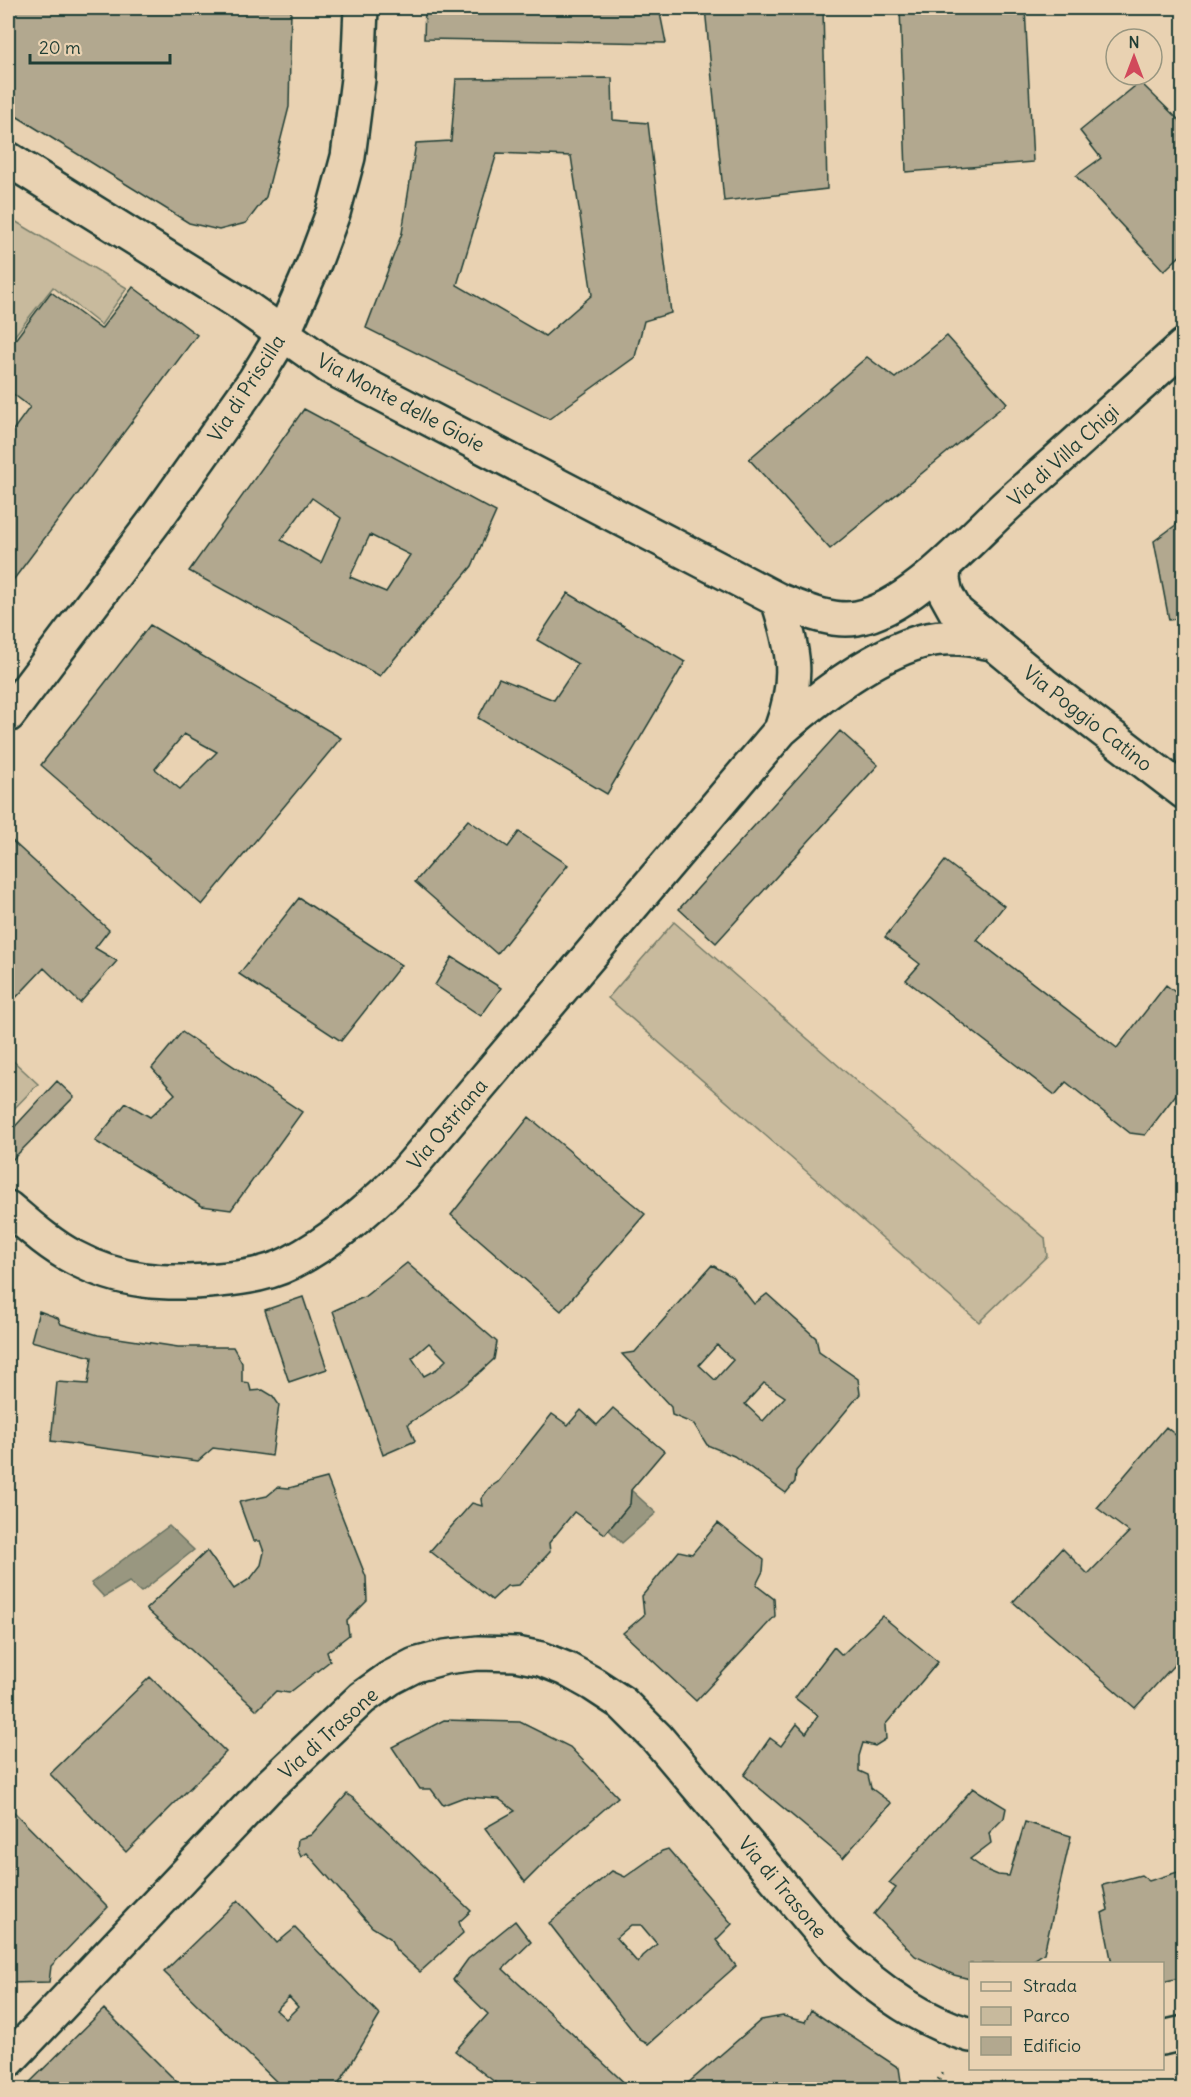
<svg xmlns="http://www.w3.org/2000/svg" width="1191" height="2097" font-family="Delius,sans-serif">
	<rect width="100%" height="100%" fill="#e9d2b2"/>
	<filter id="ink" filterUnits="userSpaceOnUse"><feTurbulence type="fractalNoise" baseFrequency=".0167" numOctaves="2"/><feDisplacementMap in="SourceGraphic" scale="12" xChannelSelector="R" yChannelSelector="G"/><feConvolveMatrix kernelMatrix="1 2 1 2 8 2 1 2 1" color-interpolation-filters="sRGB"/></filter>
	<g filter="url(#ink)">
		<!-- green -->
		<path fill="#c8ba9d" stroke="#747c68" stroke-width="1.5" d="M 8,217 L 127,288 L 101,325 L 53,287 L 8,344 Z
			M 674,922 L 856,1081 L 1045,1238 L 1047,1256 L 979,1322 L 608,998 Z
			M 8,1056 L 38,1084 L 8,1115 Z"/>
		<!-- water -->
		<path fill="#999780" stroke="#687362" stroke-width="1.5" d="M 631,1490 L 656,1513 L 622,1543 L 609,1530 L 630,1504 Z
			M 169,1526 L 194,1550 L 141,1592 L 129,1582 L 104,1597 L 91,1583 Z"/>
		<!-- building -->
		<path fill="#b2a88f" stroke="#1f3d34" stroke-width="1.5" fill-rule="evenodd" d="M 8,8 L 291,8 L 289,107 L 266,197 L 246,223 L 219,230 L 189,223 L 8,111 Z
			M 425,8 L 659,8 L 666,43 L 424,39 Z
			M 705,8 L 823,8 L 827,189 L 724,201 Z
			M 900,8 L 1025,8 L 1033,162 L 906,172 Z
			M 612,78 L 613,120 L 648,123 L 671,313 L 644,321 L 635,357 L 549,419 L 366,328 L 402,233 L 416,143 L 451,141 L 456,79 ZM 497,153 L 571,156 L 592,295 L 545,336 L 457,285 Z
			M 1140,82 L 1184,125 L 1184,252 L 1164,271 L 1076,176 L 1101,158 L 1080,131 Z
			M 133,287 L 197,335 L 8,587 L 8,437 L 30,407 L 8,390 L 8,349 L 51,292 L 101,329 Z
			M 947,336 L 1007,403 L 830,549 L 749,459 L 867,357 L 895,378 Z
			M 304,409 L 496,512 L 472,566 L 380,676 L 189,571 ZM 312,498 L 341,518 L 321,563 L 281,540 ZM 370,535 L 410,555 L 386,592 L 350,577 Z
			M 1184,519 L 1184,618 L 1169,620 L 1154,541 Z
			M 568,593 L 685,662 L 607,794 L 478,718 L 499,678 L 554,700 L 578,664 L 537,640 Z
			M 150,625 L 341,738 L 202,905 L 41,765 ZM 184,734 L 217,752 L 180,789 L 155,769 Z
			M 840,731 L 878,765 L 716,943 L 679,909 Z
			M 468,820 L 508,847 L 519,832 L 568,865 L 497,954 L 415,882 Z
			M 8,837 L 109,930 L 95,948 L 117,961 L 80,1003 L 44,968 L 8,1006 Z
			M 945,861 L 1004,906 L 977,940 L 1117,1048 L 1166,985 L 1184,999 L 1184,1084 L 1145,1135 L 1130,1133 L 1066,1082 L 1055,1095 L 906,980 L 920,964 L 885,937 Z
			M 299,898 L 401,965 L 341,1041 L 239,974 Z
			M 452,957 L 501,988 L 481,1016 L 435,985 Z
			M 182,1032 L 302,1112 L 231,1210 L 202,1206 L 95,1141 L 126,1103 L 150,1117 L 175,1094 L 152,1068 Z
			M 57,1081 L 74,1097 L 11,1161 L 8,1158 L 8,1134 Z
			M 529,1117 L 645,1214 L 561,1311 L 451,1215 Z
			M 407,1263 L 497,1342 L 494,1359 L 479,1373 L 464,1386 L 408,1424 L 415,1441 L 383,1455 L 333,1311 L 364,1297 ZM 429,1343 L 446,1360 L 437,1369 L 424,1376 L 412,1358 Z
			M 712,1265 L 733,1277 L 754,1304 L 767,1294 L 816,1338 L 819,1352 L 858,1379 L 860,1394 L 796,1471 L 795,1482 L 786,1493 L 734,1456 L 707,1445 L 694,1424 L 672,1415 L 671,1407 L 622,1354 L 635,1352 ZM 717,1345 L 733,1360 L 715,1380 L 699,1365 ZM 764,1383 L 785,1397 L 763,1421 L 745,1404 Z
			M 303,1297 L 327,1369 L 289,1382 L 265,1310 Z
			M 39,1311 L 58,1318 L 61,1324 L 98,1335 L 178,1347 L 233,1347 L 242,1363 L 242,1382 L 249,1383 L 251,1391 L 263,1390 L 273,1396 L 279,1405 L 272,1456 L 213,1448 L 198,1461 L 51,1441 L 57,1382 L 88,1384 L 92,1357 L 31,1341 Z
			M 613,1408 L 664,1451 L 631,1490 L 630,1504 L 605,1534 L 574,1512 L 549,1543 L 550,1552 L 519,1585 L 507,1586 L 492,1600 L 430,1551 L 472,1503 L 482,1506 L 481,1499 L 489,1488 L 498,1482 L 552,1414 L 568,1425 L 581,1410 L 597,1425 Z
			M 1166,1427 L 1184,1442 L 1184,1654 L 1135,1708 L 1013,1602 L 1062,1548 L 1088,1574 L 1129,1532 L 1097,1508 Z
			M 327,1478 L 366,1577 L 367,1601 L 347,1621 L 349,1635 L 327,1652 L 330,1661 L 289,1693 L 276,1691 L 257,1710 L 146,1609 L 207,1551 L 234,1589 L 251,1578 L 261,1565 L 264,1552 L 260,1541 L 253,1541 L 239,1502 L 267,1496 L 278,1487 L 289,1488 Z
			M 718,1523 L 764,1560 L 763,1571 L 756,1585 L 774,1599 L 775,1616 L 696,1701 L 623,1633 L 644,1615 L 642,1596 L 679,1551 L 692,1554 Z
			M 882,1616 L 938,1662 L 885,1725 L 886,1739 L 875,1746 L 863,1743 L 859,1756 L 859,1771 L 868,1775 L 871,1788 L 891,1803 L 843,1858 L 744,1775 L 770,1738 L 781,1746 L 797,1724 L 806,1733 L 818,1716 L 795,1698 L 834,1647 L 842,1655 Z
			M 150,1677 L 226,1752 L 126,1852 L 50,1774 Z
			M 444,1720 L 520,1722 L 570,1747 L 618,1797 L 552,1855 L 525,1882 L 485,1828 L 515,1811 L 499,1799 L 464,1797 L 443,1805 L 431,1789 L 420,1789 L 392,1747 Z
			M 973,1788 L 1006,1808 L 1004,1818 L 989,1833 L 991,1843 L 970,1859 L 986,1870 L 998,1875 L 1009,1876 L 1025,1822 L 1071,1836 L 1044,1953 L 1034,1960 L 1033,1964 L 970,1964 L 970,1979 L 954,1975 L 915,1956 L 874,1914 L 896,1888 L 889,1883 Z
			M 347,1794 L 353,1798 L 471,1911 L 459,1922 L 463,1933 L 420,1972 L 396,1950 L 390,1938 L 372,1927 L 307,1853 L 301,1857 L 297,1848 L 298,1839 L 311,1835 Z
			M 8,1806 L 108,1907 L 51,1966 L 49,1982 L 11,1983 L 8,1981 Z
			M 668,1849 L 732,1924 L 716,1940 L 736,1966 L 648,2044 L 640,2040 L 549,1923 L 612,1871 L 625,1877 L 662,1851 ZM 631,1925 L 641,1925 L 657,1944 L 643,1956 L 638,1963 L 616,1938 Z
			M 1184,1870 L 1184,1977 L 1162,1982 L 1162,1964 L 1112,1964 L 1102,1913 L 1108,1910 L 1103,1885 L 1141,1875 L 1149,1881 Z
			M 238,1900 L 277,1943 L 295,1928 L 380,2015 L 343,2077 L 333,2090 L 285,2090 L 164,1972 ZM 289,1997 L 298,2007 L 286,2019 L 276,2010 Z
			M 515,1921 L 531,1942 L 503,1969 L 632,2090 L 505,2090 L 455,2051 L 488,2014 L 453,1980 L 468,1959 Z
			M 104,2009 L 185,2090 L 22,2090 Z
			M 811,2010 L 899,2068 L 901,2081 L 896,2090 L 680,2090 L 761,2020 L 783,2016 L 805,2022 Z"/>
		<g fill="none" stroke-linecap="round" stroke-linejoin="round">
			<defs>
				<path id="minor" d="M 8,159 L 238,302 L 330,367 L 778,600 C 801,609 832,623 857,618 C 909,609 970,539 1008,504 C 1067,452 1125,399 1184,346
					M 944,566 L 943,580 L 946,594 L 956,612 L 1043,684 L 1184,792
					M 778,600 C 794,650 800,679 781,730
					M 8,715 L 157,518 L 255,380 L 283,334 L 315,261 L 333,213 L 348,157 L 358,79 L 361,8
					M 8,1208 C 28,1225 50,1245 73,1257 C 121,1283 167,1285 219,1280 C 243,1278 269,1274 290,1263 C 333,1241 367,1210 402,1177 L 781,730 C 820,696 877,652 927,640 C 949,635 971,639 992,643
					M 1162,2038 L 1184,2033
					M 8,2061 L 267,1788 L 362,1698 L 390,1678 L 415,1665 L 445,1657 L 478,1653 L 516,1654 L 541,1659 L 566,1669 L 593,1684 L 622,1703 L 657,1738 L 837,1951 C 875,1988 918,2020 970,2035"/>
			</defs>
			<!-- minor casing -->
			<use href="#minor" stroke="#1f3d34" stroke-width="38"/>
			<!-- path -->
			<path stroke="#1f3d34" stroke-width="4" stroke-dasharray="1.5 4.5" stroke-linecap="butt" d="M 932,2090 L 945,2070"/>
			<!-- minor -->
			<use href="#minor" stroke="#e9d2b2" stroke-width="33"/>
		</g>
	</g>
	<g text-anchor="middle" dominant-baseline="central" stroke-width="4.5" stroke-linejoin="round" paint-order="stroke">
		<!-- street labels -->
		<g font-size="20" fill="#1f3d34" stroke="#e9d2b2">
			<text transform="translate(246 388) rotate(-57)">Via di Priscilla</text>
			<text transform="translate(401 402) rotate(28)">Via Monte delle Gioie</text>
			<text transform="translate(1063 455) rotate(-42)">Via di Villa Chigi</text>
			<text transform="translate(1088 718) rotate(38)">Via Poggio Catino</text>
			<text transform="translate(447 1124) rotate(-50)">Via Ostriana</text>
			<text transform="translate(328 1733) rotate(-42)">Via di Trasone</text>
			<text transform="translate(783 1887) rotate(50)">Via di Trasone</text>
		</g>
	</g>
	<!-- margin -->
	<rect width="1191" height="2097" fill="none" stroke="#e9d2b2" stroke-width="30"/>
	<rect x="15" y="15" width="1161" height="2067" fill="none" stroke="#1f3d34" stroke-width="2" filter="url(#ink)"/>
	<!-- legend -->
	<rect x="969" y="1962" width="195" height="108" fill="#e9d2b2" stroke="#989680" stroke-width="1.5"/>
	<rect x="981" y="1982" width="30" height="9" fill="#e9d2b2" stroke="#989680" stroke-width="1.5"/>
	<text x="1023" y="1992" font-size="18" fill="#1f3d34">Strada</text>
	<rect x="981" y="2007" width="30" height="18" fill="#c8ba9d" stroke="#989680" stroke-width="1.5"/>
	<text x="1023" y="2022" font-size="18" fill="#1f3d34">Parco</text>
	<rect x="981" y="2037" width="30" height="18" fill="#b2a88f" stroke="#989680" stroke-width="1.5"/>
	<text x="1023" y="2052" font-size="18" fill="#1f3d34">Edificio</text>
	<!-- north arrow -->
	<g transform="translate(1134 57)"><circle r="28" fill="#e9d2b2" stroke="#989680" stroke-width="1.5"/>
	<path d="M0-4.5L10 22L0 15L-10 22Z" fill="#d1495b"/>
	<text y="-9" font-size="16" font-weight="bold" text-anchor="middle" fill="#1f3d34">N</text>
	</g>
	<!-- scale -->
	<path d="M30 54v9h140v-9" fill="none" stroke="#1f3d34" stroke-width="3"/>
	<text x="39" y="54" font-size="18" fill="#1f3d34" stroke="#e9d2b2" stroke-width="4.5" paint-order="stroke">20 m</text>
</svg>
